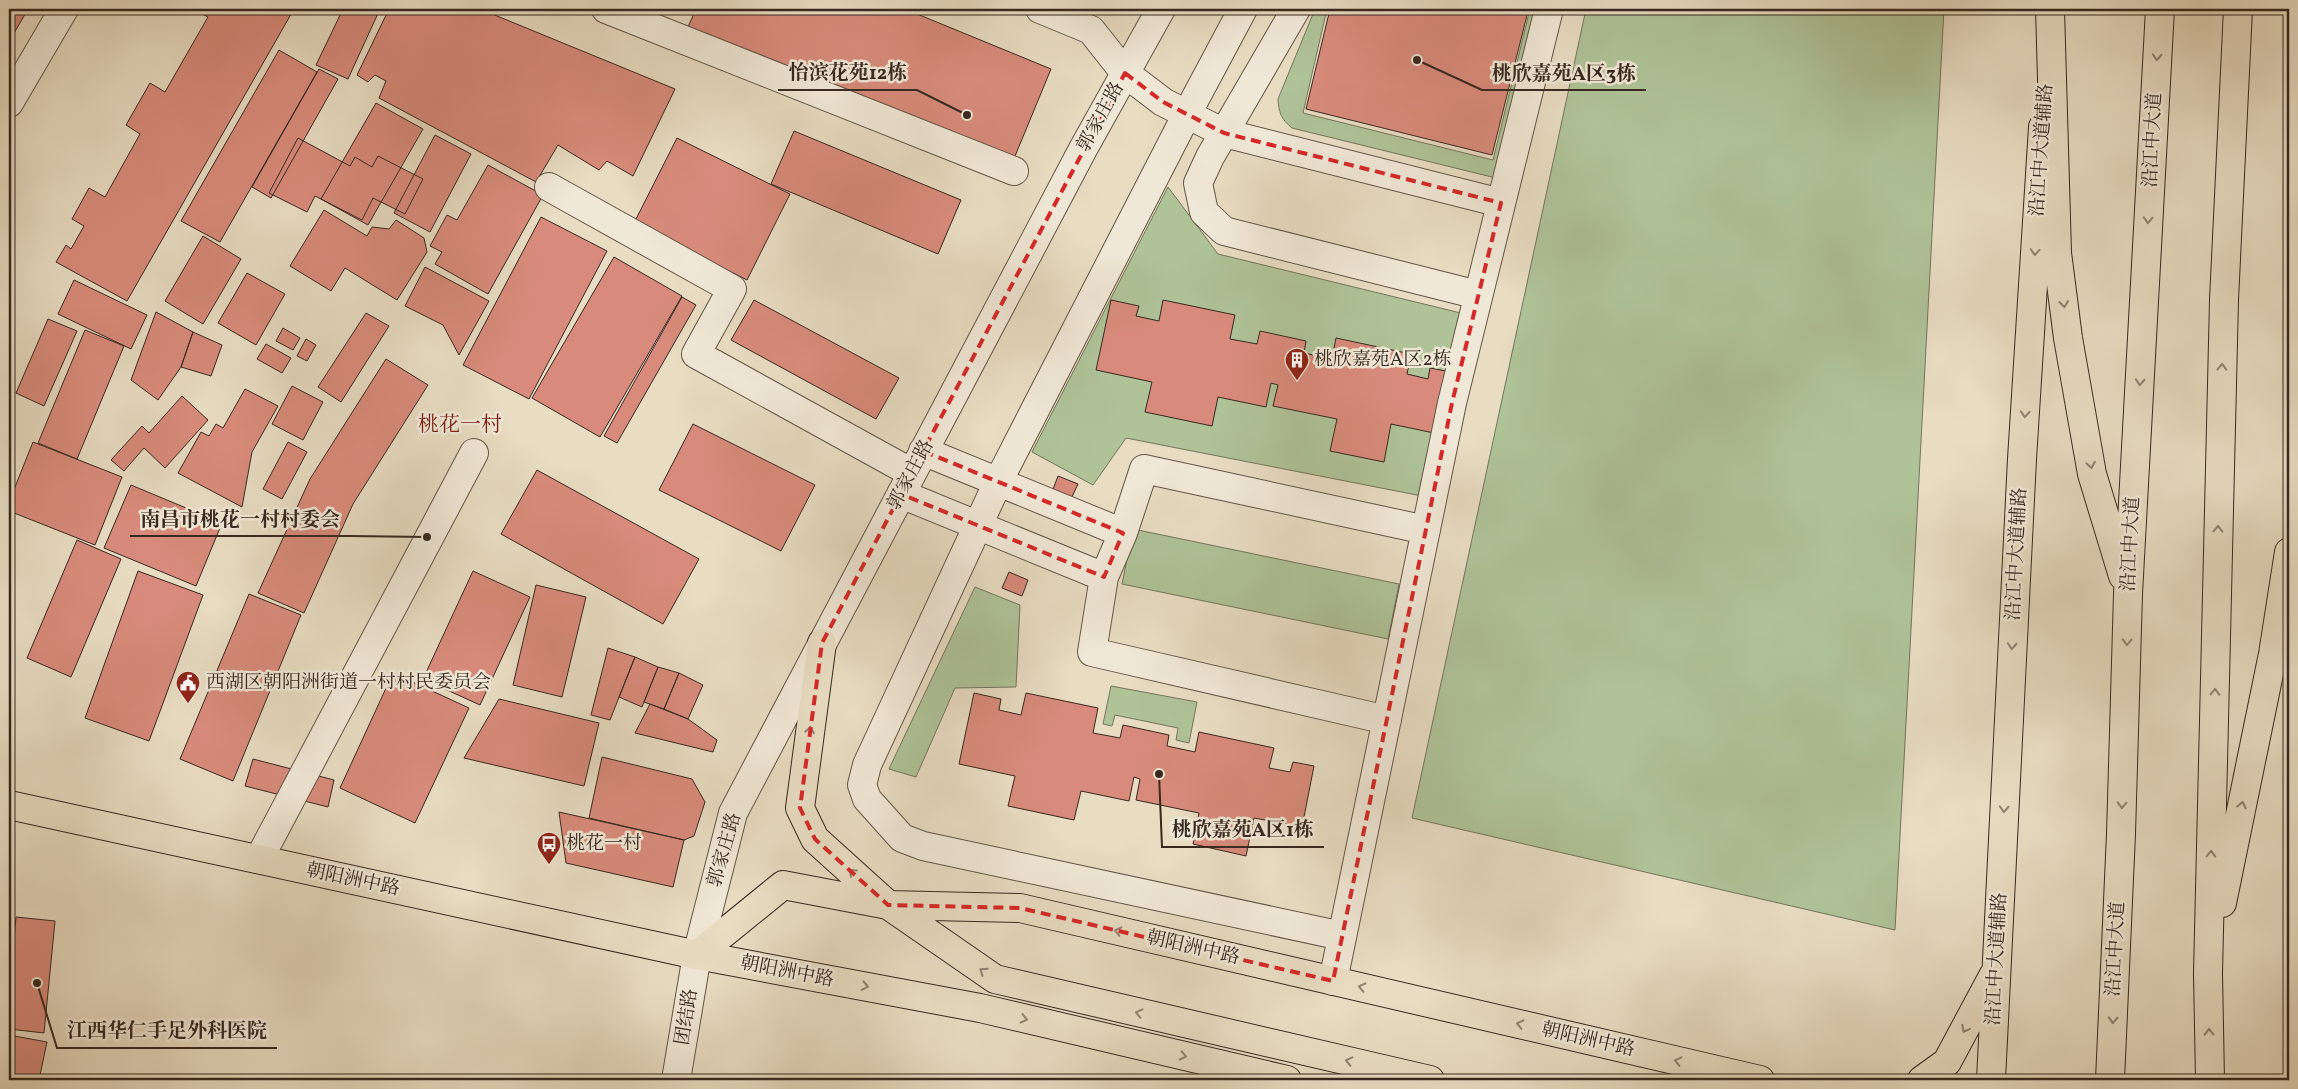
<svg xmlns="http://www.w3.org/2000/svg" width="2298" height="1089" font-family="Vollkorn,'Noto Serif SC',serif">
	<rect width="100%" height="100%" fill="#e8dcc2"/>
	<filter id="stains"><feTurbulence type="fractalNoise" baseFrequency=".004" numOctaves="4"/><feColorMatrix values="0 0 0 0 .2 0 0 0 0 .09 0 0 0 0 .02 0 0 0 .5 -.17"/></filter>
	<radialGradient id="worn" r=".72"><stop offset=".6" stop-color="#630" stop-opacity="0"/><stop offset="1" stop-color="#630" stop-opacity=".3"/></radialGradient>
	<!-- green -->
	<path fill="#afc298" stroke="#73755c" d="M 1315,9 L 1327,9 L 1303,113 L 1493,160 L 1530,9 L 1538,9 L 1496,178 L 1292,128 C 1281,119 1279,113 1278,99 Z
		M 1586,9 L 1944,9 L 1895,930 L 1412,818 Z
		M 1168,187 L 1218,254 L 1465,314 L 1427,497 L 1126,438 L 1093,485 L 1032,452 Z
		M 1133,529 L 1399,584 L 1388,639 L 1122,584 Z
		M 975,587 L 1020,605 L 1016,687 L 955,688 L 916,777 L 889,769 Z
		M 1111,686 L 1197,702 L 1189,743 L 1176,740 L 1178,728 L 1115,715 L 1112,726 L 1103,724 Z"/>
	<!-- building -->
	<path fill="#d88b7c" stroke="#372820" d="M 9,9 L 28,9 L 9,42 Z
		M 193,9 L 294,9 L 127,301 L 56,262 L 66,245 L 71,249 L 84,226 L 72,219 L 89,188 L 105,197 L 140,134 L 126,125 L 150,83 L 165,92 L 208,17 Z
		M 343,9 L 380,9 L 348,79 L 316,65 Z
		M 389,9 L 480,9 L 675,89 L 633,176 L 607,161 L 599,170 L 558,145 L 536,182 L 379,98 L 386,81 L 375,75 L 368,82 L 357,75 Z
		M 696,9 L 905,9 L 1051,69 L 1013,161 L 688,27 Z
		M 1330,9 L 1519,9 L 1528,11 L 1492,155 L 1306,109 Z
		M 279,50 L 317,72 L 220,242 L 181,221 Z
		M 319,69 L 338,79 L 271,198 L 252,187 Z
		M 376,103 L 423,129 L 368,225 L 321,199 Z
		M 794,131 L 961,200 L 938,254 L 771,184 Z
		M 435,135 L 471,154 L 430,232 L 394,213 Z
		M 298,138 L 350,166 L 355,157 L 372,167 L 378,156 L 423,179 L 405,214 L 373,198 L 362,220 L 315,196 L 307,212 L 269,193 Z
		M 677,138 L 790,194 L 747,280 L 634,223 Z
		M 488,165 L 543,195 L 488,294 L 435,264 L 442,252 L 430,246 L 447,215 L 457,220 Z
		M 324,210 L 367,236 L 372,227 L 389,229 L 396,220 L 424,238 L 427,252 L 397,300 L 345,268 L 331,291 L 290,266 Z
		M 541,217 L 607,251 L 529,399 L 463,365 Z
		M 203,236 L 241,259 L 203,324 L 165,301 Z
		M 614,257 L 682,296 L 600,437 L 532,398 Z
		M 425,267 L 489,301 L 459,355 L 443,325 L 405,306 Z
		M 247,273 L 285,294 L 256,345 L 218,323 Z
		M 74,280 L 147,315 L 131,349 L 58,314 Z
		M 682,297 L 696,305 L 617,443 L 604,436 Z
		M 754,300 L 899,378 L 876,419 L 731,340 Z
		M 1111,300 L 1139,306 L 1136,316 L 1159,321 L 1163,300 L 1235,315 L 1230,339 L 1257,344 L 1260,331 L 1306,341 L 1304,353 L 1332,359 L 1336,338 L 1411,354 L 1407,374 L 1428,379 L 1430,368 L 1451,372 L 1439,434 L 1391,424 L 1384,462 L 1330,451 L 1337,419 L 1273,406 L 1278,385 L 1271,383 L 1266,407 L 1218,397 L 1212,426 L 1145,412 L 1152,382 L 1096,370 Z
		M 156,312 L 193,332 L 181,367 L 158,400 L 131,380 Z
		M 366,313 L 389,326 L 341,402 L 318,387 Z
		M 48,319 L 77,331 L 44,406 L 16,393 Z
		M 283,328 L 300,338 L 293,350 L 276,341 Z
		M 85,330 L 124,346 L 77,459 L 38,443 Z
		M 193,332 L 222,345 L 211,376 L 181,367 Z
		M 306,339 L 316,345 L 307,361 L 297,356 Z
		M 266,344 L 291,358 L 282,373 L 257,359 Z
		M 386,359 L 428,385 L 353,504 L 304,613 L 258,593 L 310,479 Z
		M 292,386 L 323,402 L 303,440 L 272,424 Z
		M 245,389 L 278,406 L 252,452 L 242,507 L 178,473 L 201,432 L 209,436 L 216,424 L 223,428 Z
		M 182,396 L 208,420 L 165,468 L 144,448 L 124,471 L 111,460 L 142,426 L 149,433 Z
		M 693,424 L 815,485 L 781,551 L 659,490 Z
		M 33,442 L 122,477 L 95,545 L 9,511 L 9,502 Z
		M 288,442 L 307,452 L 282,499 L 263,489 Z
		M 537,470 L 699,559 L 663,624 L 501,534 Z
		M 1058,476 L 1078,484 L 1071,499 L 1052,492 Z
		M 131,485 L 222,523 L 196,586 L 104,548 Z
		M 77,540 L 121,559 L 71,677 L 27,658 Z
		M 138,571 L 203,595 L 149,741 L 85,718 Z
		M 473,571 L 530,597 L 480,705 L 423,679 Z
		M 1009,572 L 1028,580 L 1022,596 L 1002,588 Z
		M 536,585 L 586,597 L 562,697 L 513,685 Z
		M 249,594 L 301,615 L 233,781 L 180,759 Z
		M 608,648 L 635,657 L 610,720 L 591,715 Z
		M 635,657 L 658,667 L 642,707 L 619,697 Z
		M 658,667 L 679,673 L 664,709 L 644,702 Z
		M 393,673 L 469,708 L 415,823 L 340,788 Z
		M 679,673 L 703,685 L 688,719 L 664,709 Z
		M 974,693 L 1001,699 L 999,710 L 1021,715 L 1026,693 L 1098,708 L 1093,733 L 1120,738 L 1123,725 L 1169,735 L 1167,746 L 1195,752 L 1199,732 L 1274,748 L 1269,768 L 1290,772 L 1293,762 L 1314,766 L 1302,827 L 1254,818 L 1246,856 L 1193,844 L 1199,813 L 1136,800 L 1140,779 L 1134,777 L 1129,801 L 1081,791 L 1074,820 L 1008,806 L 1015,776 L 959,764 Z
		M 499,699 L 599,723 L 584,786 L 464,758 Z
		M 650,704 L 688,719 L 717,740 L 713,752 L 635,733 Z
		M 602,757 L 692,779 L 705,802 L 694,836 L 684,840 L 589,818 Z
		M 253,759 L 334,780 L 328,807 L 245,786 Z
		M 559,812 L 684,840 L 673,887 L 566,863 Z
		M 16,917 L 55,921 L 44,1033 L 9,1029 L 9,991 Z
		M 9,1035 L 47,1042 L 39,1080 L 9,1080 Z"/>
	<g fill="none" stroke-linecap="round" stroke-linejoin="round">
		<defs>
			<path id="minor" d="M 606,9 L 1014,171
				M 1040,9 L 1091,30 L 1125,73 L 1163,102 L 1224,133 L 1501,203
				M 1243,9 L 1187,114 L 998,482 L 867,765 L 862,785 L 867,799 L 902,838 L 923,846 L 1342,936
				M 1296,9 L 1210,157 L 1198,183 L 1204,212 L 1224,231 L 1478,295
				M 9,103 L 64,9
				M 549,187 L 732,289 L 696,354 L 912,473
				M 901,494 L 1104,577 L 1123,533 L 923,451
				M 1123,533 L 1144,469 L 1426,530
				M 1104,577 L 1092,652 L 1387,720
				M 259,859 L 474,453
				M 1333,981 L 1452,403 L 1549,9
				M 676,1080 L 697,955 L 733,813 L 1083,149 L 1161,9"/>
			<path id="major" d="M 822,643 L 800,808 L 815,839 L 888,905 L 995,979 L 1430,1080
				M 9,805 L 697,955 L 980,1008 L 1287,1080
				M 697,955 L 783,885 L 888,905 L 1020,908 L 1760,1080
				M 1922,1080 L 1947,1062 L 1993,976
				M 1991,1080 L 2022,459 L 2043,127"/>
			<path id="highway" d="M 2050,9 L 2057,253 L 2068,338 L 2092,474 L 2123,576
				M 2222,903 L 2273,654 L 2289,552
				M 2110,1080 L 2121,834 L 2128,594 L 2160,9
				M 2210,1080 L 2208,973 L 2224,300 L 2238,9"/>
		</defs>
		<!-- minor casing -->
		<use href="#minor" stroke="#635548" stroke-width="30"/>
		<!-- major casing -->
		<use href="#major" stroke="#372820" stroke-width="30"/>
		<!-- highway casing -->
		<use href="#highway" stroke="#372820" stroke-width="30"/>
		<!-- minor -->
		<use href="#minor" stroke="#f0e8d7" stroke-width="28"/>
		<!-- major -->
		<use href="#major" stroke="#e8dcc2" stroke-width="28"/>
		<!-- highway -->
		<use href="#highway" stroke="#e8dcc2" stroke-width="28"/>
	</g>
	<!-- one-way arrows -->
	<defs><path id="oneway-chevron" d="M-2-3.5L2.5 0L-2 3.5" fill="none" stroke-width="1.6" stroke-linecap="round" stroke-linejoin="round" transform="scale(1.25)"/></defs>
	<g stroke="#908271">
		<use href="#oneway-chevron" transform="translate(2157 57) rotate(93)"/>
		<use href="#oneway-chevron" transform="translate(2148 220) rotate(93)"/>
		<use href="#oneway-chevron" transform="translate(2035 252) rotate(94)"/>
		<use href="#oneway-chevron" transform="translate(2064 304) rotate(83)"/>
		<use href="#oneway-chevron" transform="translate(2222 367) rotate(-89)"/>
		<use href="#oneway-chevron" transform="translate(2140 382) rotate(93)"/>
		<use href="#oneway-chevron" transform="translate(2025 414) rotate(94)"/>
		<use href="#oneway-chevron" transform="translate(2091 465) rotate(80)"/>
		<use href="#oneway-chevron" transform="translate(2218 529) rotate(-89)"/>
		<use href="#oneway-chevron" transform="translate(2127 642) rotate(92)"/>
		<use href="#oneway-chevron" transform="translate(2012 646) rotate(93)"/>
		<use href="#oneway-chevron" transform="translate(2215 692) rotate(-89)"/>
		<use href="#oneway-chevron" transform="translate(810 730) rotate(-81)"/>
		<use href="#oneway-chevron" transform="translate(2122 805) rotate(92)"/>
		<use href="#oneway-chevron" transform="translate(2242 805) rotate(-78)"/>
		<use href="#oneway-chevron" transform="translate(2004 809) rotate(93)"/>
		<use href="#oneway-chevron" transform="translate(2211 854) rotate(-89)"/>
		<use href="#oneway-chevron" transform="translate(852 872) rotate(-138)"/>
		<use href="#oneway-chevron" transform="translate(1118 931) rotate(-167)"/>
		<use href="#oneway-chevron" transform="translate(983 971) rotate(-145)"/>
		<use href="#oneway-chevron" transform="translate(865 986) rotate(11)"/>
		<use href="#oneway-chevron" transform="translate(1362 987) rotate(-167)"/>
		<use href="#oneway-chevron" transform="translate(1139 1013) rotate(-167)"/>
		<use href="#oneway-chevron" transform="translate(1024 1019) rotate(13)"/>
		<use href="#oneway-chevron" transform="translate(2113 1020) rotate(93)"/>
		<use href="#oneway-chevron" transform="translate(1520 1024) rotate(-167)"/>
		<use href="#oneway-chevron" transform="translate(1965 1029) rotate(118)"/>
		<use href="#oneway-chevron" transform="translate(2209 1032) rotate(-91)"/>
		<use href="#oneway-chevron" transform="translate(1183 1056) rotate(13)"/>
		<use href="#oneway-chevron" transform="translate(1349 1061) rotate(-167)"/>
		<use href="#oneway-chevron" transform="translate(1678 1061) rotate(-167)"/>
	</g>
	<!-- marked area -->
	<path fill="none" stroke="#d62828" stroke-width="4" stroke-dasharray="10 6" stroke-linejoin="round" d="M 1125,73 L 1163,102 L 1224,133 L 1501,203 L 1452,403 L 1333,981 L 1020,908 L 888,905 L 815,839 L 800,808 L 822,643 L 901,494 L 1104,577 L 1123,533 L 923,451 Z"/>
	<!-- icons -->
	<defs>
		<symbol id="building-pin" viewBox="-11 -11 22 30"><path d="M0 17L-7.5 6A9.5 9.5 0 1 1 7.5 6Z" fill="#8f2418" stroke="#f0e8d7"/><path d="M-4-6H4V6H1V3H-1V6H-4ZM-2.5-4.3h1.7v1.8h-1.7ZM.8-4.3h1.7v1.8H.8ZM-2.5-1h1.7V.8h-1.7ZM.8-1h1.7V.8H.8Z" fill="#fff"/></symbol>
		<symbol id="civic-pin" viewBox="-11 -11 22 30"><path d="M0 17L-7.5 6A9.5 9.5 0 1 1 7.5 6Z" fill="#8f2418" stroke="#f0e8d7"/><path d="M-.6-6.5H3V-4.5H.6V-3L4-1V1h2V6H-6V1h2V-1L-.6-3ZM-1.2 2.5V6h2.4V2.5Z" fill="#fff"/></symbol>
		<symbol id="bus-pin" viewBox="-11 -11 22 30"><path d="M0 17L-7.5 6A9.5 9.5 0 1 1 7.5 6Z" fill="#8f2418" stroke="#f0e8d7"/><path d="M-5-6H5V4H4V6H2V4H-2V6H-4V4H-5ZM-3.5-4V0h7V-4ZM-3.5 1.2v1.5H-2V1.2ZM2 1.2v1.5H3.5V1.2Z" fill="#fff"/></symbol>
	</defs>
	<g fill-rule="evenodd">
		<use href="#building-pin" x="1283" y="346" width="28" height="38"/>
		<use href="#civic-pin" x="174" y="669" width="28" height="38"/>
		<use href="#bus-pin" x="535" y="830" width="28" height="38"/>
	</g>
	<g text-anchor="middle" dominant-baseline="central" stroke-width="5" stroke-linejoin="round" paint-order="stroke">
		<!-- street labels -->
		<g font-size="19" fill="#372820" stroke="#f0e8d7">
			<text transform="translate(1101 117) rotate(-61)">郭家庄路</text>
			<text transform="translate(2153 140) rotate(-87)">沿江中大道</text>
			<text transform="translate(2042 150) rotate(-86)">沿江中大道辅路</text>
			<text transform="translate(911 475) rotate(-62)">郭家庄路</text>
			<text transform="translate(2131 544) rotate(-87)">沿江中大道</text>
			<text transform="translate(2017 554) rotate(-87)">沿江中大道辅路</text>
			<text transform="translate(725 850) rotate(-74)">郭家庄路</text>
			<text transform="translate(353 880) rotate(12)">朝阳洲中路</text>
			<text transform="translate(1193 948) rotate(13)">朝阳洲中路</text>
			<text transform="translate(2116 949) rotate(-87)">沿江中大道</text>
			<text transform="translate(1997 959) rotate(-87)">沿江中大道辅路</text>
			<text transform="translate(787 972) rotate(11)">朝阳洲中路</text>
			<text transform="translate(687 1017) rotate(-81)">团结路</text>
			<text transform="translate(1588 1040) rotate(13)">朝阳洲中路</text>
		</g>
		<!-- poi labels -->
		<g font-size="19" fill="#372820" stroke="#f0e8d7" text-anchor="start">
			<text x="1314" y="360">桃欣嘉苑A区2栋</text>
			<text x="206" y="683">西湖区朝阳洲街道一村村民委员会</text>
			<text x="566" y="844">桃花一村</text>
		</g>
		<!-- quarter labels -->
		<g font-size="21" fill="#7a1f14" stroke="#f0e8d7">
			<text x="460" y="425">桃花一村</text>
		</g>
	</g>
	<!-- callouts -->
	<path fill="none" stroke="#372820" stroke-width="2" d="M967 115L917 90H778M1417 60L1482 90H1646M427 537L350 536H130M1159 774L1162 847H1324M37 983L57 1048H277"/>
	<g fill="#372820" stroke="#f0e8d7" stroke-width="2">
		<circle cx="967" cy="115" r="5"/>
		<circle cx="1417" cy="60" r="5"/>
		<circle cx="427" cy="537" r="5"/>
		<circle cx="1159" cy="774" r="5"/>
		<circle cx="37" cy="983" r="5"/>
	</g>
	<g font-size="20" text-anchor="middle" font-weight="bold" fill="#372820" stroke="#f0e8d7" stroke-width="5" stroke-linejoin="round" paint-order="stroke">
		<text x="848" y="79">怡滨花苑12栋</text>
		<text x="1564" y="80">桃欣嘉苑A区3栋</text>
		<text x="240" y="526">南昌市桃花一村村委会</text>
		<text x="1243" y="836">桃欣嘉苑A区1栋</text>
		<text x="167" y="1037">江西华仁手足外科医院</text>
	</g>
	<!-- margin -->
	<rect width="2298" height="1089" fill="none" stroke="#e8dcc2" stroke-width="30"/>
	<rect x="10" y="10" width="2278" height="1069" fill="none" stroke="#372820" stroke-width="2.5"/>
	<rect x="15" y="15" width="2268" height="1059" fill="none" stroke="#372820"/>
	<rect width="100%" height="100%" filter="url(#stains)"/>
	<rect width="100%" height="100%" fill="url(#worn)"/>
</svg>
